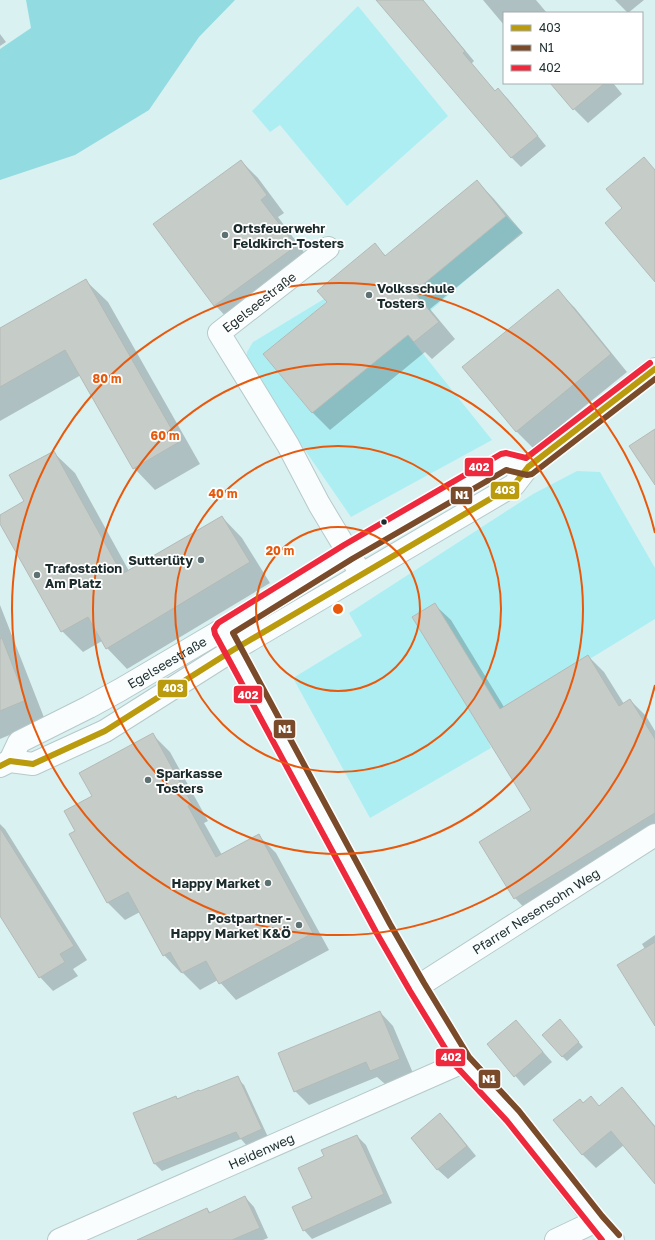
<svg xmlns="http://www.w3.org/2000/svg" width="655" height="1240" font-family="'Golos Text',sans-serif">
	<rect width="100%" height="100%" fill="#daf1f2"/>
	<!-- green -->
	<path fill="#adeef3" d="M 358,6 L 448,116 L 347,206 L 280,125 L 270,132 L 252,111 Z
		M 506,216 L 522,232 L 430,311 L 414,292 Z
		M 324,299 L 326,302 L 264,354 L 312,413 L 408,335 L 492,440 L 351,517 L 245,363 L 247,352 L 253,342 Z
		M 577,471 L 600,472 L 655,568 L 655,619 L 482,725 L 491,748 L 370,818 L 293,678 L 362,636 L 349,613 L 533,494 Z"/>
	<!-- forest -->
	<path fill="#92dce1" d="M 26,0 L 235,0 L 199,37 L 149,110 L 75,155 L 0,180 L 0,49 L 31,28 Z"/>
	<!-- shadow -->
	<path fill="#0003" d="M 378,0 L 419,0 L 426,5 L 435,14 L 474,61 L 471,64 L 496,92 L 498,90 L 508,99 L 546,146 L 521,167 L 512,158 Z
		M 483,0 L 536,0 L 547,13 L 504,13 L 504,25 Z
		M 615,0 L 644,0 L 628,13 Z
		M 0,34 L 6,42 L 0,46 Z
		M 552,83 L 613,83 L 622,94 L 588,123 L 574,109 Z
		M 241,161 L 258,178 L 284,213 L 278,217 L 312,263 L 232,323 L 215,305 L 155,224 Z
		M 477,181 L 494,199 L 523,233 L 430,309 L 455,339 L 432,359 L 425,352 L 330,430 L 313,413 L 265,354 L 328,302 L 374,245 L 386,256 Z
		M 86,281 L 108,302 L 200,464 L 155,490 L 134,468 L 81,375 L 0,421 L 0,329 Z
		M 558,291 L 575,308 L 627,372 L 533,448 L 516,431 Z
		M 54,453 L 75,473 L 129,571 L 222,517 L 242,538 L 270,583 L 127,669 L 107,648 L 102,641 L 83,652 L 62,631 L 0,522 L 0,516 L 25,502 Z
		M 0,605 L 45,720 L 0,739 Z
		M 435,605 L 451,620 L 504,707 L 588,656 L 604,672 L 624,704 L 630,700 L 646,716 L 655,731 L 655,838 L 530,914 L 515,898 L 532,811 Z
		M 153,735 L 170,752 L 208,821 L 204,823 L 222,855 L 259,836 L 276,853 L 329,950 L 236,1000 L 218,980 L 200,990 L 182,972 L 181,973 L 164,955 L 140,912 L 125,920 L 108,903 L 70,835 L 76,831 L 93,796 Z
		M 0,824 L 5,829 L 87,960 L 73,969 L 78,976 L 53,991 L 40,977 L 0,914 Z
		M 655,935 L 655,1016 L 645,949 L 642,944 Z
		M 380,1012 L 393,1026 L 413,1073 L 385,1084 L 377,1077 L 309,1105 L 295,1091 Z
		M 516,1021 L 552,1062 L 524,1086 L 488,1044 Z
		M 564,1025 L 583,1047 L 567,1061 L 562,1056 Z
		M 237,1078 L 244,1085 L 268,1137 L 247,1146 L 241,1139 L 162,1171 L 155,1164 L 134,1113 L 176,1097 L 179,1100 Z
		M 622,1088 L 635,1102 L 655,1126 L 655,1181 L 624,1145 L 596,1168 L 583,1155 L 555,1121 L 583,1104 L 599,1107 Z
		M 440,1114 L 450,1124 L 476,1156 L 448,1179 L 438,1170 L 412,1138 Z
		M 357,1136 L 366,1145 L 392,1203 L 312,1239 L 304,1230 L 325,1156 Z
		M 245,1197 L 254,1207 L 268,1238 L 263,1240 L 172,1240 L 207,1209 L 211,1213 Z"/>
	<!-- building -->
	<path fill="#c6cdc8" stroke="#b4bab6" d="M 376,0 L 423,0 L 465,51 L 463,53 L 495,91 L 498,88 L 538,136 L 511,158 Z
		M 550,83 L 605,83 L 573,110 Z
		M 644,157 L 655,170 L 655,282 L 605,223 L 622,208 L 606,189 Z
		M 241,160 L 267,195 L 261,200 L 296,246 L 214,306 L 153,224 Z
		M 477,180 L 506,216 L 414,292 L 439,322 L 414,342 L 408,335 L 312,413 L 263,354 L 327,302 L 317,291 L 375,243 L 385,256 Z
		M 86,279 L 179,442 L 133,469 L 65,350 L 0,387 L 0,328 Z
		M 558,289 L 611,354 L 516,432 L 462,367 Z
		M 655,429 L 655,485 L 629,446 Z
		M 54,451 L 122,574 L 222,516 L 250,562 L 106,649 L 88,617 L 61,632 L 0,524 L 0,515 L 24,501 L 9,475 Z
		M 435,603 L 500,709 L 588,655 L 619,706 L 630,699 L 655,739 L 655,813 L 514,899 L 479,842 L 531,810 L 412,617 Z
		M 2,638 L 26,700 L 0,711 L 0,639 Z
		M 153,733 L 192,804 L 188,806 L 216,857 L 259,834 L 313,933 L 219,984 L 206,961 L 182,973 L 170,952 L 163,956 L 128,892 L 107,903 L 69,834 L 75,831 L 64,811 L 92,796 L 79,773 Z
		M 0,828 L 74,946 L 60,954 L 65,962 L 39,978 L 0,916 Z
		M 655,942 L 655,1026 L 617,965 Z
		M 380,1011 L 400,1059 L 370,1071 L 366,1062 L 294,1092 L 278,1053 Z
		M 560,1019 L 579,1042 L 562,1057 L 542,1035 Z
		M 516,1020 L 543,1052 L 514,1077 L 487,1044 Z
		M 238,1076 L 262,1129 L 240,1139 L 236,1132 L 154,1164 L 133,1113 L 176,1096 L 177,1099 L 199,1090 L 200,1091 Z
		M 622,1087 L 655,1127 L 655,1184 L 611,1131 L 582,1155 L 553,1120 L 580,1099 L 583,1103 L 591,1096 L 599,1106 Z
		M 440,1113 L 467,1146 L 437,1170 L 411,1138 Z
		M 357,1135 L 384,1194 L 303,1231 L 292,1207 L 312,1198 L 298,1168 L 324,1156 L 321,1150 Z
		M 245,1196 L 260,1228 L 232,1240 L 137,1240 L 207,1208 L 209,1213 Z"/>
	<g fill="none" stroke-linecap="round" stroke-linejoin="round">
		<defs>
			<g id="minor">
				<path d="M 328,248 L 219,333 L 288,445 L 319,504 L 361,574"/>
				<path id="s1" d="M 417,987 L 655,835"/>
				<path id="s2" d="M 59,1240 L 463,1062"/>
				<path d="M 556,1240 L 596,1221"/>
			</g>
			<path id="tertiary" d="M 222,630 L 233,650 L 383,928 L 417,987 L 463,1062 L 513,1116 L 596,1221 L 613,1240"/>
			<g id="secondary">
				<path id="s3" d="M 10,761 L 19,742 L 89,707 L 120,690 L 222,630 L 348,552 L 505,461 L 528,467"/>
				<path d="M 0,766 L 10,761 L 33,764 L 105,731 L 233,650 L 514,485 L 528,467 L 655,369"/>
			</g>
		</defs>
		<!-- minor casing -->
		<use href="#minor" stroke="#b7c9ca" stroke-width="24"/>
		<!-- tertiary casing -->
		<use href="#tertiary" stroke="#b7c9ca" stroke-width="24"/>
		<!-- secondary casing -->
		<use href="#secondary" stroke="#b7c9ca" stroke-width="24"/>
		<!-- minor -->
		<use href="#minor" stroke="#f9fdfd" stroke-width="22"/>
		<!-- tertiary -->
		<use href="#tertiary" stroke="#f9fdfd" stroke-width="22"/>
		<!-- secondary -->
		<use href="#secondary" stroke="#f9fdfd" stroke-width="22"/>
		<defs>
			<path id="bus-1" d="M 0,766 L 10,761 L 33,764 L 105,731 L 233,650 L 514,485 L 528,467 L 655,369"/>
			<path id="bus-2" d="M 619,1235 L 602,1216 L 519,1111 L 469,1057 L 424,983 L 390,924 L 233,633 L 352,559 L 506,470 L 527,475 L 532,474 L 655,379"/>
			<path id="bus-3" d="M 602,1240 L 507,1121 L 456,1066 L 410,991 L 376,932 L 215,634 L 214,629 L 218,623 L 344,545 L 501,454 L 506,453 L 526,458 L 650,363"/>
		</defs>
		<!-- bus-1 casing -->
		<use href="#bus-1" stroke="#fff" stroke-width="9"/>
		<!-- bus-2 casing -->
		<use href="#bus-2" stroke="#fff" stroke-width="9"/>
		<!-- bus-3 casing -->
		<use href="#bus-3" stroke="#fff" stroke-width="9"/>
		<!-- bus-1 -->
		<use href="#bus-1" stroke="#ba9b0e" stroke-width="6"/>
		<!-- bus-2 -->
		<use href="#bus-2" stroke="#7a4b2a" stroke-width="6"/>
		<!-- bus-3 -->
		<use href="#bus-3" stroke="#ee293d" stroke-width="6"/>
	</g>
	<!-- distance rings -->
	<g fill="none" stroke="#e8590c" stroke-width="2">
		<circle cx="338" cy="609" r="82"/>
		<circle cx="338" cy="609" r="163"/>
		<circle cx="338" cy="609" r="245"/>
		<path d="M655 685A326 326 0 1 1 655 533"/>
	</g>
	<!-- markers -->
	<g fill="#5e7172" stroke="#fff" stroke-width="1.5">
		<circle cx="225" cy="235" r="4"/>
		<circle cx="369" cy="295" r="4"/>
		<circle cx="201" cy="560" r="4"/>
		<circle cx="37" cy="575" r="4"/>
		<circle cx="148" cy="780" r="4"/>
		<circle cx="268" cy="883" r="4"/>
		<circle cx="299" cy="925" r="4"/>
	</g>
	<circle fill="#1c2c2d" stroke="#fff" stroke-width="1.5" cx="384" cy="522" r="3.5"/>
	<g text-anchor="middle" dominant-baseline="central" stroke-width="3.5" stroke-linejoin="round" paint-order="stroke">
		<!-- poi labels -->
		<g font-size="13" font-weight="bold" fill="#1c2c2d" stroke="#fff" text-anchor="start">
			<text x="233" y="228">Ortsfeuerwehr<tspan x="233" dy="15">Feldkirch-Tosters</tspan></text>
			<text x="377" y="288">Volksschule<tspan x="377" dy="15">Tosters</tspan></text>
			<text x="193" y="560" text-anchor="end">Sutterlüty</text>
			<text x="45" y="568">Trafostation<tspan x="45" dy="15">Am Platz</tspan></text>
			<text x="156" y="773">Sparkasse<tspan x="156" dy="15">Tosters</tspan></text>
			<text x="260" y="883" text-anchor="end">Happy Market</text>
			<text x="291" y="918" text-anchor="end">Postpartner -<tspan x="291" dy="15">Happy Market K&amp;Ö</tspan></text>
		</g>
		<!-- street labels -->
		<g font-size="13" fill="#1c2c2d" stroke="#fff">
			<text transform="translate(259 302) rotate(-38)">Egelseestraße</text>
			<text stroke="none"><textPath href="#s3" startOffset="189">Egelseestraße</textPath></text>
			<text stroke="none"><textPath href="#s1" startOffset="141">Pfarrer Nesensohn Weg</textPath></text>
			<text stroke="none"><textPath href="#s2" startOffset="221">Heidenweg</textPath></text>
		</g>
	</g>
	<circle cx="338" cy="609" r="6" fill="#e8590c" stroke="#fff" stroke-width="2"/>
	<g font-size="12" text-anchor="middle" font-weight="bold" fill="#e8590c" stroke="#fff" stroke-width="3.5" stroke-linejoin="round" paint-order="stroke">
		<text x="107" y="383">80 m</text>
		<text x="165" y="440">60 m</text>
		<text x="223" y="498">40 m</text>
		<text x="280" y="555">20 m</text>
	</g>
	<g stroke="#fff" stroke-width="1.5">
		<rect x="464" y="457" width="30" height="20" rx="4" fill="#ee293d"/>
		<rect x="490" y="481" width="30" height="19" rx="4" fill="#ba9b0e"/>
		<rect x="450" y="486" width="23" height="19" rx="4" fill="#7a4b2a"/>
		<rect x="157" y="679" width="31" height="19" rx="4" fill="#ba9b0e"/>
		<rect x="233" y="685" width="30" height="19" rx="4" fill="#ee293d"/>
		<rect x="273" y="719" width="23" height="20" rx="4" fill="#7a4b2a"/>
		<rect x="435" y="1048" width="31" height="19" rx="4" fill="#ee293d"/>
		<rect x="478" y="1069" width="23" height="20" rx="4" fill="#7a4b2a"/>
	</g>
	<g font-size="11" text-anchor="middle" font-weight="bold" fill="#fff">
		<text x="479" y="471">402</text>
		<text x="505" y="494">403</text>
		<text x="462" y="499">N1</text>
		<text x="173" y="692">403</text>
		<text x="248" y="699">402</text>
		<text x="285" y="733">N1</text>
		<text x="451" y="1061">402</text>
		<text x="489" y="1083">N1</text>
	</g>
	<!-- legend -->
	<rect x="503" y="12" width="140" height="72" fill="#ffffff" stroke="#a4abab"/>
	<rect x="511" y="25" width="20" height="6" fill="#ba9b0e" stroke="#a4abab"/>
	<text x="539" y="32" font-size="12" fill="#1c2c2d">403</text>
	<rect x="511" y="45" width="20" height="6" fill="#7a4b2a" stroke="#a4abab"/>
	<text x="539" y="52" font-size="12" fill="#1c2c2d">N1</text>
	<rect x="511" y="65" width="20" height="6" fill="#ee293d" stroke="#a4abab"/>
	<text x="539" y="72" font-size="12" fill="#1c2c2d">402</text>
</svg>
